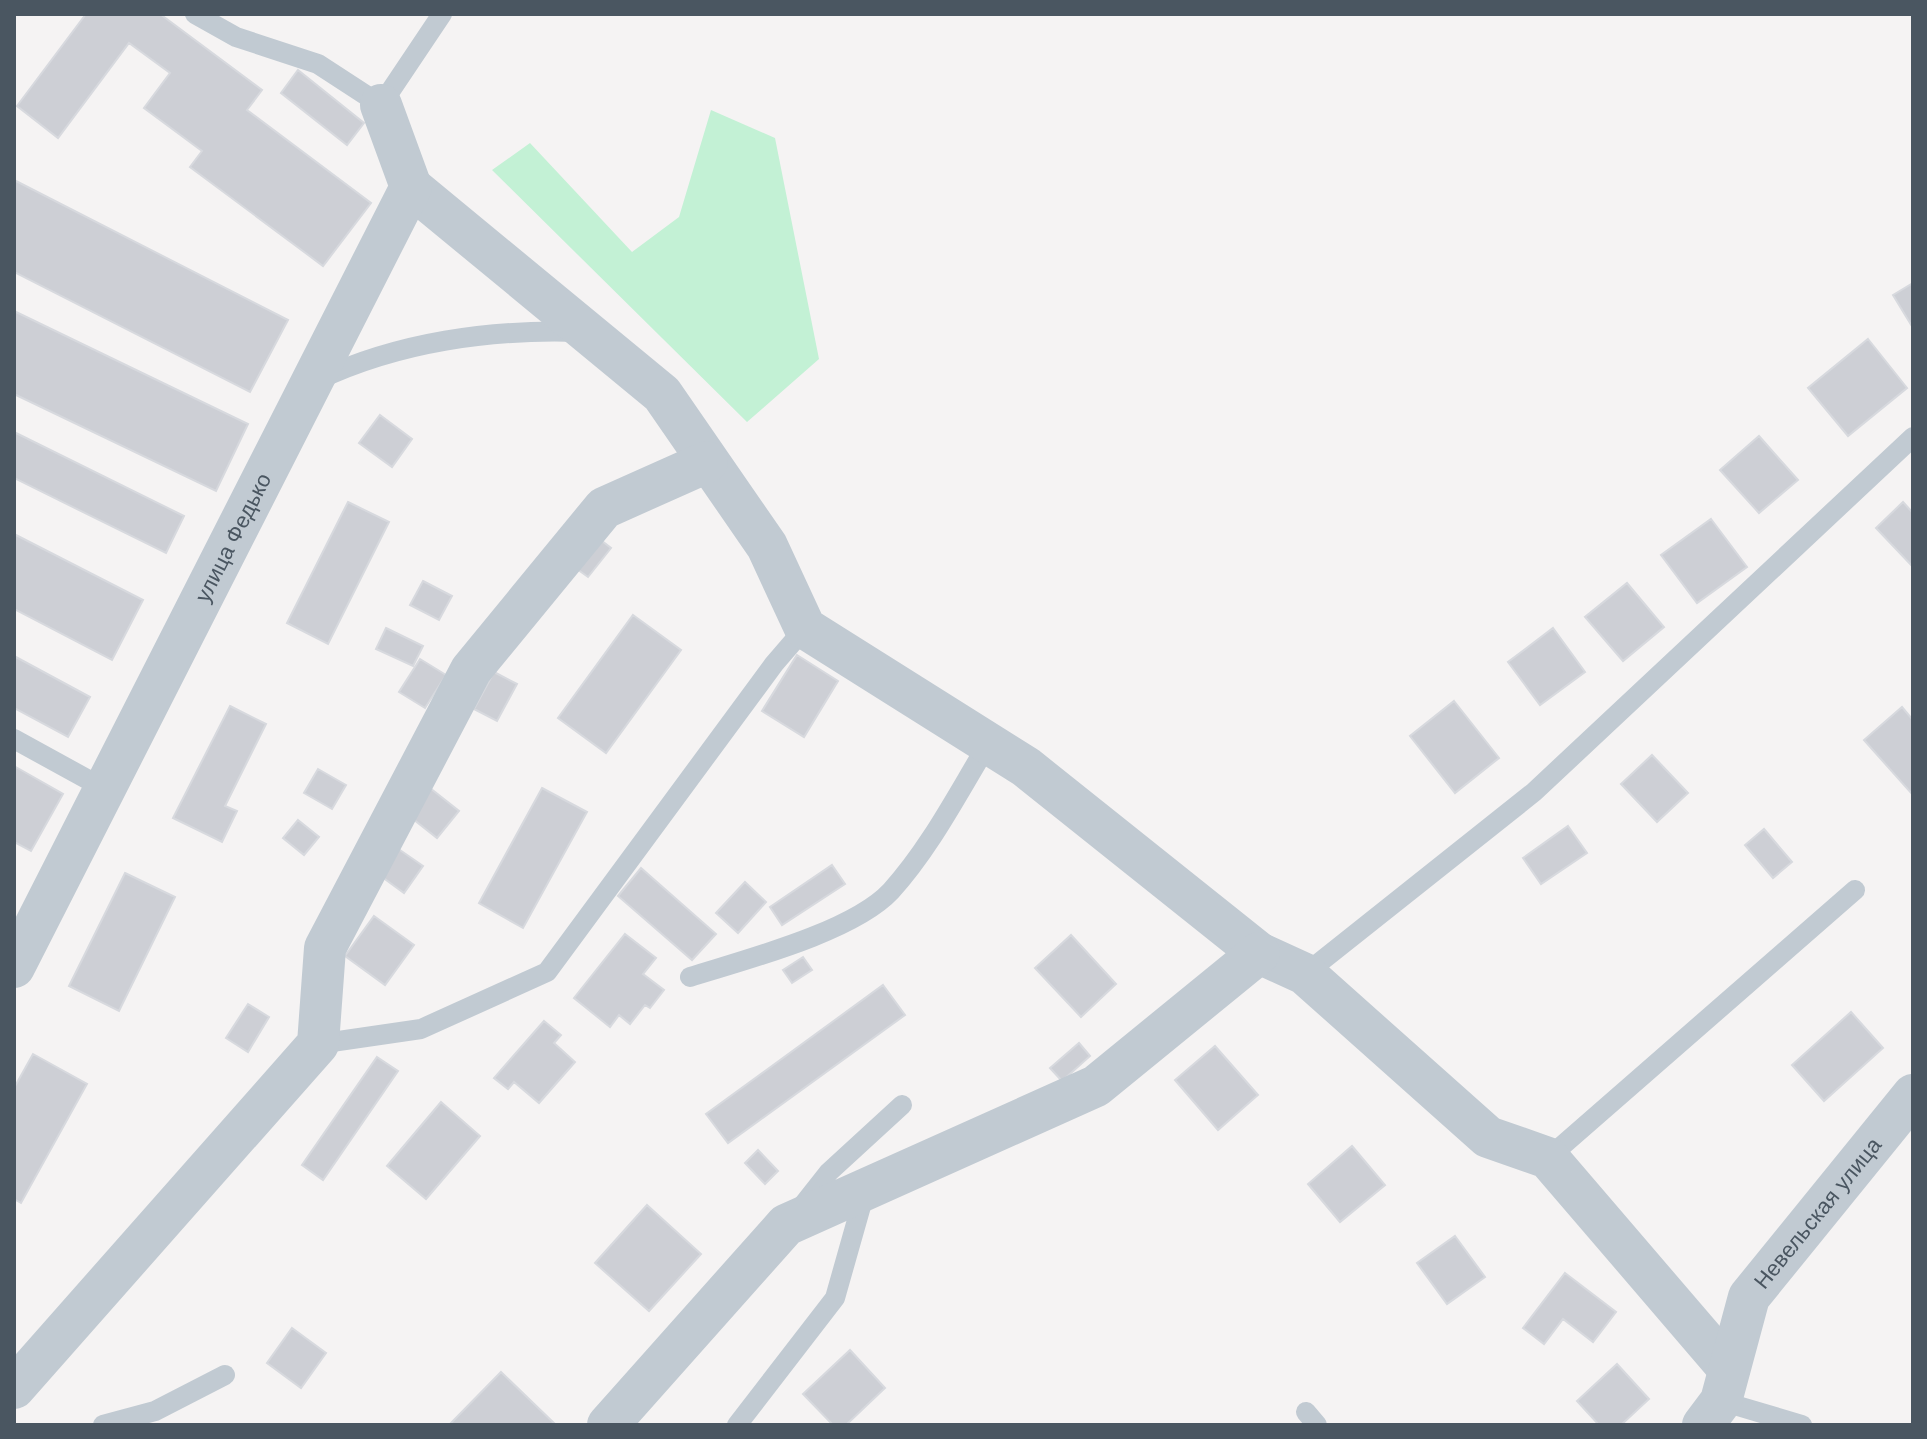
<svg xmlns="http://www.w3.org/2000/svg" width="1927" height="1439" font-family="'DM Sans',sans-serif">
	<rect width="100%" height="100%" fill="#f5f3f3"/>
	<!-- green -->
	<path fill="#c3f1d5" d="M 711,110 L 775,138 L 819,359 L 747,422 L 492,170 L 530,143 L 632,252 L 679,217 Z"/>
	<!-- building -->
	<path fill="#cdcfd5" stroke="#d7d9de" stroke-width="2" d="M 86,14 L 160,14 L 262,90 L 247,110 L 371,203 L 323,266 L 190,167 L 202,151 L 144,108 L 170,73 L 129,43 L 58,138 L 17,106 Z
		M 298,70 L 364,123 L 347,145 L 281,93 Z
		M 14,180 L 288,320 L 250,392 L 14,272 Z
		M 1913,283 L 1913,328 L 1893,295 Z
		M 14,311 L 248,424 L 216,491 L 14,394 Z
		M 1868,339 L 1907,388 L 1848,436 L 1808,388 Z
		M 380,415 L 412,439 L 392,467 L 359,443 Z
		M 14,432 L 184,516 L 166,553 L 14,478 Z
		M 1759,436 L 1798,480 L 1759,513 L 1720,470 Z
		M 348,502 L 389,522 L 328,644 L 287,623 Z
		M 1903,502 L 1913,513 L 1913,567 L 1876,528 Z
		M 1711,519 L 1747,567 L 1697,603 L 1661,555 Z
		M 14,534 L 143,600 L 112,660 L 14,609 Z
		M 593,534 L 611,548 L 588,577 L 570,564 Z
		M 423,581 L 452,596 L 439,620 L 410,605 Z
		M 1627,583 L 1664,627 L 1623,661 L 1585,617 Z
		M 633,615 L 681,650 L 606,753 L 558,718 Z
		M 386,628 L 423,646 L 413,666 L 376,649 Z
		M 1553,628 L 1585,672 L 1540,705 L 1508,662 Z
		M 797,655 L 838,681 L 804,737 L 762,711 Z
		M 14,656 L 90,697 L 68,737 L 14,708 Z
		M 420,659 L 446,675 L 425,708 L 399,692 Z
		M 494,672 L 517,684 L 497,721 L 474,709 Z
		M 1454,701 L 1499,758 L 1455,793 L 1410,736 Z
		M 230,706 L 266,724 L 225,806 L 237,811 L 222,842 L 173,818 Z
		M 1902,707 L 1913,720 L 1912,794 L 1864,740 Z
		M 1652,755 L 1688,793 L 1657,822 L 1621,784 Z
		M 14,766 L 63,794 L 31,851 L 14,842 Z
		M 318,769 L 346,785 L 332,809 L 304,793 Z
		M 430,788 L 459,811 L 437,838 L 408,815 Z
		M 542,788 L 587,812 L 523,928 L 479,903 Z
		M 298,820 L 319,837 L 304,855 L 283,838 Z
		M 1568,826 L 1587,853 L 1541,884 L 1523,858 Z
		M 1764,829 L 1792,862 L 1773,878 L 1745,845 Z
		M 397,848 L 423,866 L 404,893 L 378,874 Z
		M 832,865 L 845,884 L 782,925 L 770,907 Z
		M 641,868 L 716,934 L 692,960 L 618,896 Z
		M 125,873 L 175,897 L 119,1011 L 69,986 Z
		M 745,882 L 766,902 L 738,933 L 716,913 Z
		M 374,916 L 414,945 L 385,985 L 345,956 Z
		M 625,934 L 656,958 L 643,974 L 664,990 L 650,1008 L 645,1005 L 630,1024 L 619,1015 L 610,1027 L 574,998 Z
		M 1071,935 L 1116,984 L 1081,1017 L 1035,968 Z
		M 803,957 L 812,970 L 792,983 L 783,970 Z
		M 883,985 L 905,1015 L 728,1143 L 706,1114 Z
		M 248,1004 L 269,1017 L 248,1052 L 226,1038 Z
		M 1851,1012 L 1883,1048 L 1824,1101 L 1792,1065 Z
		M 544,1021 L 561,1035 L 554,1043 L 575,1062 L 539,1103 L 514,1082 L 508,1089 L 494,1078 Z
		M 1079,1043 L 1090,1056 L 1062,1081 L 1050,1068 Z
		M 1215,1046 L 1258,1095 L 1218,1130 L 1175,1080 Z
		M 33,1054 L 87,1084 L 21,1203 L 14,1199 L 14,1088 Z
		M 377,1057 L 398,1071 L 323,1180 L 302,1165 Z
		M 441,1102 L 480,1136 L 426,1199 L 387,1166 Z
		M 1352,1146 L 1385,1185 L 1340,1222 L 1308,1184 Z
		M 758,1150 L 778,1171 L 765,1184 L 745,1163 Z
		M 647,1205 L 701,1254 L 649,1311 L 595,1263 Z
		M 1455,1236 L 1485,1277 L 1447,1304 L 1417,1263 Z
		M 1565,1273 L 1616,1312 L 1593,1342 L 1563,1319 L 1544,1344 L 1523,1328 Z
		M 292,1328 L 326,1353 L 301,1388 L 267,1363 Z
		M 850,1350 L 885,1388 L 846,1425 L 833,1425 L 803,1394 Z
		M 1617,1364 L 1649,1399 L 1621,1425 L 1599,1425 L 1577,1401 Z
		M 501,1372 L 556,1425 L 449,1425 Z"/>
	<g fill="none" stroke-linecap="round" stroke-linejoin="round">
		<!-- service -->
		<path stroke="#c1cad2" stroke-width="20" d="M 195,14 L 236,37 L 318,64 L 381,105 L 442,14
			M 318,380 C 398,342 491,329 579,332
			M 14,739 L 105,789
			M 1305,974 L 1534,792 L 1913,437
			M 690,977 C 744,960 853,932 891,891 C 930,848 958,793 988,744
			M 318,1044 L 421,1029 L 547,972 L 774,664 L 805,628
			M 1548,1158 L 1855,890
			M 799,1210 L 829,1172 L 902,1105
			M 1721,1401 L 1802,1425
			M 1306,1412 L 1317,1425
			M 103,1425 L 155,1411 L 225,1375
			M 737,1425 L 835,1298 L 865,1192"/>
		<!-- minor -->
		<g stroke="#c1cad2" stroke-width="42">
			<path d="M 411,187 L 662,394 L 767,546 L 805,628 L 1026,767 L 1259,953 L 1305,974 L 1488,1137 L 1548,1158 L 1729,1369"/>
			<path id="s1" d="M 14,967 L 411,187 L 381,105"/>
			<path d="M 14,1388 L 318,1044 L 325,948 L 471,670 L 604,508 L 707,462"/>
			<path d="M 608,1425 L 786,1225 L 1096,1086 L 1259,953"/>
			<path id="s2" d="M 1703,1425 L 1721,1401 L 1749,1297 L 1913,1095"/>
		</g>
	</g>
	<g text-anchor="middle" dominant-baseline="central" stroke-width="6" stroke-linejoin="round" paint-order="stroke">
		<!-- street labels -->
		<g font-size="22" fill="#4a5661" stroke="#fff">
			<text stroke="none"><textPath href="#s1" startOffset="482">улица Федько</textPath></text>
			<text stroke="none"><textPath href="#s2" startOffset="246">Невельская улица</textPath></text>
		</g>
	</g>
	<!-- border -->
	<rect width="1927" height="1439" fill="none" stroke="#4a5661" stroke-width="32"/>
</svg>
